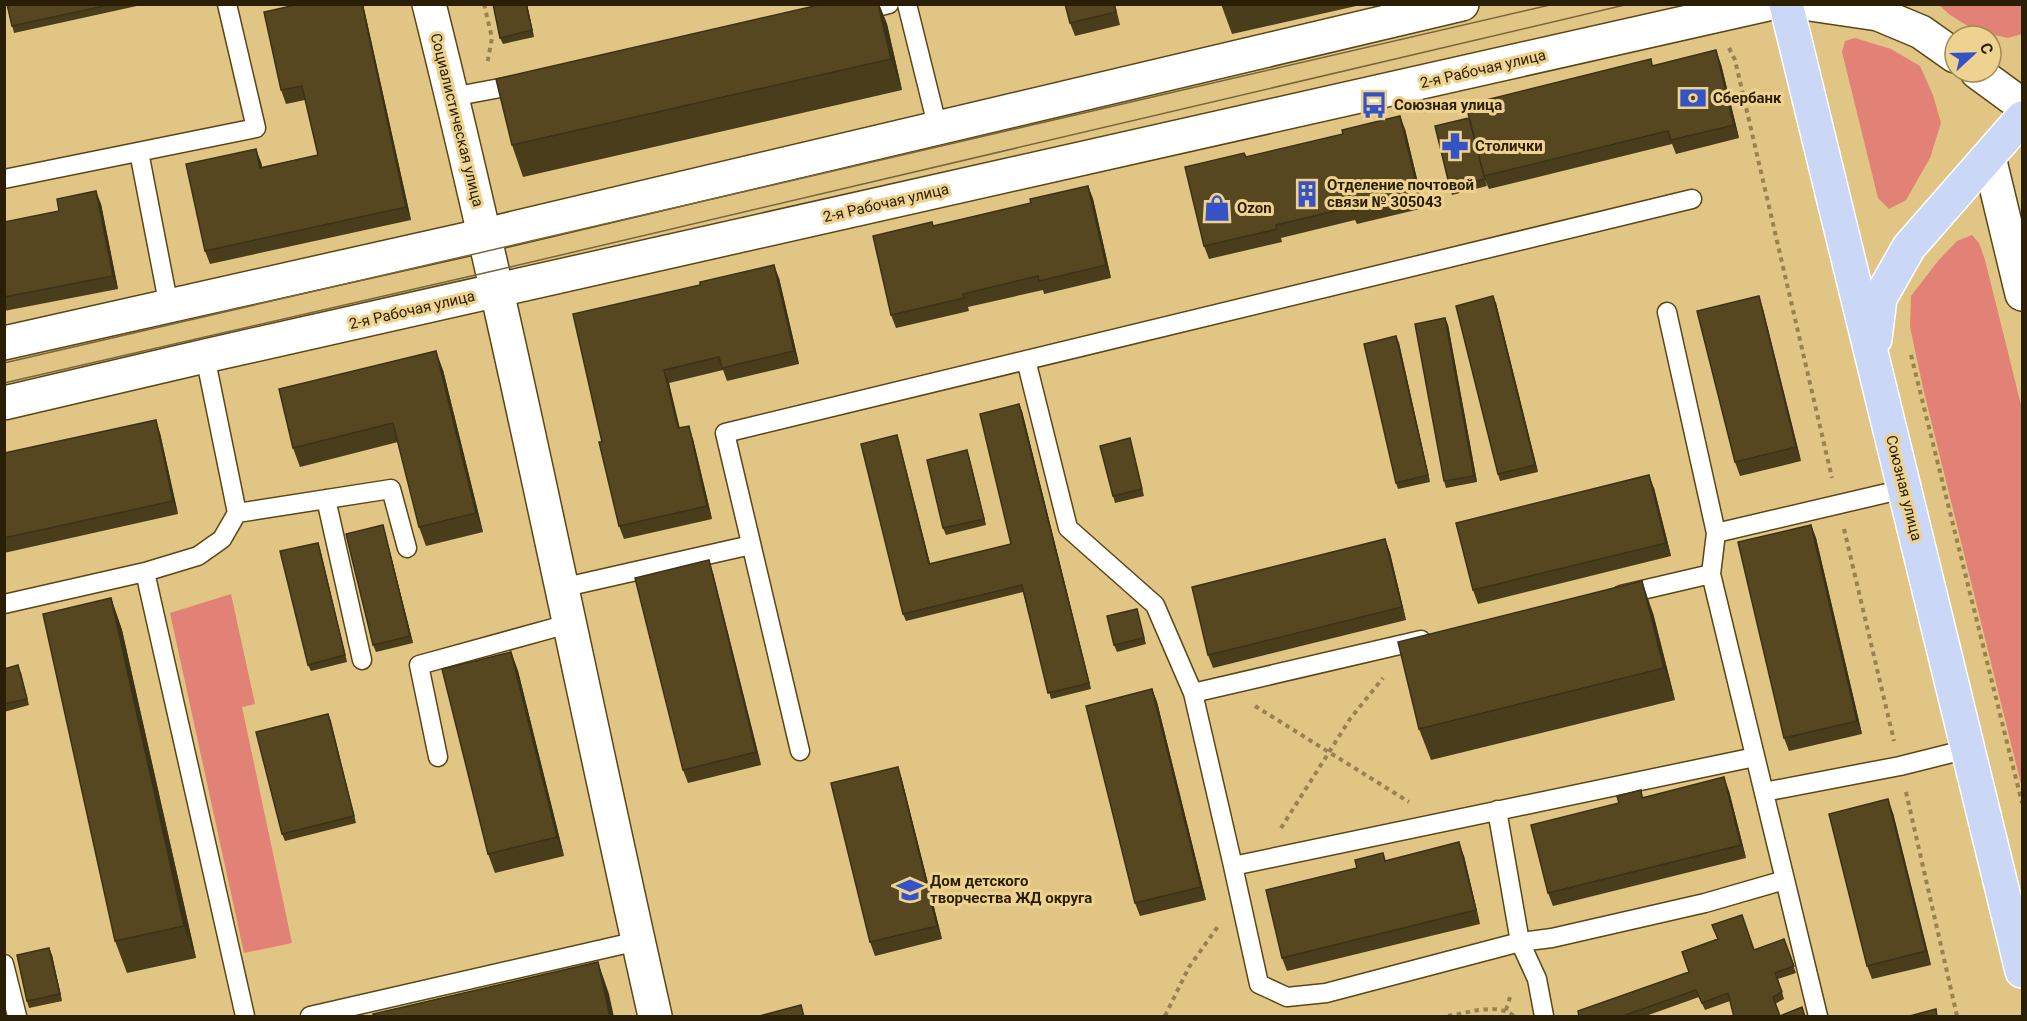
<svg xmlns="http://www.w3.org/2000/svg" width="2027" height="1021" font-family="Roboto,sans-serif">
	<rect width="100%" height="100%" fill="#e0c584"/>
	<!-- green -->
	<path fill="#e28276" d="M 1939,5 L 2022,5 L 2022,34 L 2008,38 L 1976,31 L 1950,15 Z
		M 1855,38 L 1891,49 L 1920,66 L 1933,95 L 1941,123 L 1930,158 L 1906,200 L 1889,209 L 1878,198 L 1842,52 L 1845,41 Z
		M 1972,235 L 1979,243 L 1985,260 L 2022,409 L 2022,788 L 1923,388 L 1910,327 L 1911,296 L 1938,261 L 1957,241 Z
		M 231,594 L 255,704 L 242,707 L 292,943 L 244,953 L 170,613 Z"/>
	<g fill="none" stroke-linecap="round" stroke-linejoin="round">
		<defs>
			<path id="lane" d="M 907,4 L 938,129
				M 856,12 L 889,4
				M 452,97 L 521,84
				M 139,152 L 169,307
				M 4,179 L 256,128 L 227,4
				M 1667,312 L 1716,533 L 1711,574
				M 205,356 L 237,513 L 222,539 L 198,556 L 145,572 L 245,1016
				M 1026,360 L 1068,528 L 1155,605 L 1193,693 L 1421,640
				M 326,499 L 362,660
				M 237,513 L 391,489 L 407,548
				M 1716,533 L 1904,489
				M 561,588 L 751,545
				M 1621,595 L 1711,574 L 1818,1016
				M 4,604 L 145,572
				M 1193,693 L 1233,866 L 1755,757
				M 800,751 L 725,433 L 1692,199
				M 438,757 L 419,665 L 568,624
				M 1764,792 L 1900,766 L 1968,749
				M 1497,810 L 1520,942 L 1537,979 L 1544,1016
				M 1233,866 L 1259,984 L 1287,997 L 1326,993 L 1520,942 L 1552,938 L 1705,903 L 1785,880
				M 4,964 L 17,1016
				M 310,1016 L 638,941"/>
			<path id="street" d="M 429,4 C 513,340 579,679 655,1016
				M 1810,4 L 1878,14 L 1921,32 L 1955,56
				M 1977,72 L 2022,105
				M 1989,157 L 2022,294"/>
			<path id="secondary" d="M 4,343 L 485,235 L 1462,4
				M 4,403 L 205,356 L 1768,4"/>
			<path id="primary" d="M 1786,4 L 2022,971
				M 1875,339 L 1880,298 L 1909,247 L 2022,118"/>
		</defs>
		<!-- lane casing -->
		<use href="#lane" stroke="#5a4715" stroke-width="21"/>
		<!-- street casing -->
		<use href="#street" stroke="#5a4715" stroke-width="36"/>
		<!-- secondary casing -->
		<use href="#secondary" stroke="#5a4715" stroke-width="36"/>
		<!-- primary casing -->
		<use href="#primary" stroke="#fff" stroke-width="36"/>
		<!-- path -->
		<path stroke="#978251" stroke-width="4" stroke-dasharray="4.5 4.5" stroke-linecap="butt" d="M 484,4 L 492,38 L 487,65
			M 1729,48 L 1735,60 L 1832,478
			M 1911,355 L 2022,803
			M 1844,529 L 1894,741
			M 1255,706 L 1409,802
			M 1906,792 L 1957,1016
			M 1281,828 L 1350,719 L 1383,678
			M 1506,1010 L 1511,994
			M 1165,1016 L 1189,967 L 1219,925
			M 1448,1016 C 1469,1013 1496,1002 1514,1016"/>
		<!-- lane -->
		<use href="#lane" stroke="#fff" stroke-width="18"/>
		<!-- street -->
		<use href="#street" stroke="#fff" stroke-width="33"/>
		<!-- secondary -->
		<use href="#secondary" stroke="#fff" stroke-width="33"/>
		<!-- primary -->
		<use href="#primary" stroke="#cbd7f6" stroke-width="33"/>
		<!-- tram -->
		<path stroke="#78663b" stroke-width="1.5" d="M 4,363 L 1554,4
			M 4,383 L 493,271 L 1629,4"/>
	</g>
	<!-- wall -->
	<path fill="#4a3d1c" d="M 7,4 L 146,4 L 14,33 Z
		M 300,4 L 363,4 L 411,220 L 210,264 L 205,251 L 261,162 L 262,167 L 318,155 L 305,100 L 286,104 L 281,90 Z
		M 527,4 L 534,37 L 503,44 L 500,38 Z
		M 823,4 L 879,4 L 887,24 L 902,90 L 523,177 L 512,145 Z
		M 1115,4 L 1120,25 L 1075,36 L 1070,23 Z
		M 1221,4 L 1365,4 L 1232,34 Z
		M 1651,59 L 1653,66 L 1721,64 L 1739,138 L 1676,154 L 1672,144 L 1489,189 L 1485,180 L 1487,186 L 1452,195 L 1450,188 L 1469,118 Z
		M 1405,129 L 1424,208 L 1357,224 L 1355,220 L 1281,238 L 1282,242 L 1209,259 L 1204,246 L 1246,157 Z
		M 1088,186 L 1093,199 L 1111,278 L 1044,294 L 1043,290 L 968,307 L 969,311 L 896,328 L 891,315 L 933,226 L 1031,203 Z
		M 101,204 L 118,289 L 4,311 L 4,222 Z
		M 779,278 L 799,364 L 727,381 L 723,370 L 669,383 L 679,428 L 693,439 L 712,519 L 624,539 L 619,526 L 602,442 L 573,314 Z
		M 1496,303 L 1538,472 L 1500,481 L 1498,474 Z
		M 1763,309 L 1801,461 L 1740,476 L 1735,462 Z
		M 1445,318 L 1448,325 L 1477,482 L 1446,488 L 1444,481 Z
		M 1396,336 L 1399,343 L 1430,482 L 1398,489 L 1396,483 Z
		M 443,370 L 483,532 L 426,546 L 419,527 L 398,442 L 300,467 L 293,448 Z
		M 1022,411 L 1091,689 L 1051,699 L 1023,592 L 906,621 L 903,614 L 897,435 L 930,564 L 1011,544 Z
		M 160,433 L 178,514 L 4,553 L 4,453 Z
		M 1132,445 L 1144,496 L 1115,503 L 1113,496 Z
		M 967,450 L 986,525 L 946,535 L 943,528 Z
		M 1654,488 L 1671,556 L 1478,604 L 1473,590 Z
		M 1811,525 L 1816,538 L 1862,734 L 1789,751 L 1784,738 Z
		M 385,532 L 413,643 L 376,652 L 373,645 Z
		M 1385,539 L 1390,553 L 1406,620 L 1213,668 L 1208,655 Z
		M 318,543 L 320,549 L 347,662 L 311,671 L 308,665 Z
		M 713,573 L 761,765 L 688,783 L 683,770 Z
		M 111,598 L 122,630 L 196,958 L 127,973 L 115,941 Z
		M 1137,609 L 1146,644 L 1117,652 L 1114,645 Z
		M 1653,613 L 1675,700 L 1431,760 L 1419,729 Z
		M 511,652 L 518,671 L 564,856 L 495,873 L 488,854 Z
		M 4,669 L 21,672 L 29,705 L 4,712 Z
		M 1152,689 L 1157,702 L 1206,900 L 1140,916 L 1135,903 Z
		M 328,714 L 356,823 L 285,841 L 282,834 Z
		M 898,767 L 902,780 L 942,939 L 875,956 L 870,942 Z
		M 1641,790 L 1643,797 L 1729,791 L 1746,858 L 1553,906 L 1548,893 L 1619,803 Z
		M 1893,813 L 1931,965 L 1872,979 L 1867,966 Z
		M 1383,853 L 1385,861 L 1464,856 L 1480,924 L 1287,971 L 1282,958 L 1357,868 Z
		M 1784,939 L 1796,973 L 1778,979 L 1784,999 L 1775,1004 L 1780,1016 L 1806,1017 L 1734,1017 L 1730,1001 L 1705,1010 L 1699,997 L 1643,1017 L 1579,1017 Z
		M 52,955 L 62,1001 L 29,1008 L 27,1001 Z"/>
	<!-- shaded-wall -->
	<path fill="#3c3217" d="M 362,4 L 363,4 L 411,220 L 406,207 Z
		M 526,4 L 527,4 L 534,37 L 532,30 Z
		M 878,4 L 879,4 L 887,24 L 902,90 L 891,59 Z
		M 1716,50 L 1721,64 L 1739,138 L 1734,125 Z
		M 1400,116 L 1405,129 L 1424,208 L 1419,195 Z
		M 256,149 L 261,162 L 265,181 L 260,168 Z
		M 1088,186 L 1093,199 L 1111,278 L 1106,265 Z
		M 96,191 L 101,204 L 118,289 L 113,276 Z
		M 774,265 L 779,278 L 799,364 L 794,351 Z
		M 1493,296 L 1496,303 L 1538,472 L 1535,465 Z
		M 1759,296 L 1763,309 L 1801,461 L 1796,447 Z
		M 1445,318 L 1448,325 L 1477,482 L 1474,476 Z
		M 1396,336 L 1399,343 L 1430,482 L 1428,475 Z
		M 436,351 L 443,370 L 483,532 L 476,513 Z
		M 664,370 L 669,383 L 683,441 L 678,428 Z
		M 1019,404 L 1022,411 L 1091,689 L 1089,683 Z
		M 156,420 L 160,433 L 178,514 L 173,501 Z
		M 689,426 L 693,439 L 712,519 L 707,506 Z
		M 897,435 L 899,441 L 932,571 L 929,564 Z
		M 967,450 L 969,456 L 986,525 L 984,519 Z
		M 1649,475 L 1654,488 L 1671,556 L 1666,543 Z
		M 383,525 L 385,532 L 413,643 L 410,636 Z
		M 1811,525 L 1816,538 L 1862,734 L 1857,721 Z
		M 1385,539 L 1390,553 L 1406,620 L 1402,607 Z
		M 318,543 L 320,549 L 347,662 L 345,655 Z
		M 709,560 L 713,573 L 761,765 L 756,752 Z
		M 1642,581 L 1653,613 L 1675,700 L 1664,668 Z
		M 111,598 L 122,630 L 196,958 L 184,926 Z
		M 511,652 L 518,671 L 564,856 L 557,837 Z
		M 1152,689 L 1157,702 L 1206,900 L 1201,887 Z
		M 328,714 L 331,721 L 356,823 L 354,816 Z
		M 898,767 L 902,780 L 942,939 L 937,926 Z
		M 1724,777 L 1729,791 L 1746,858 L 1741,845 Z
		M 1888,799 L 1893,813 L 1931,965 L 1926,951 Z
		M 1459,842 L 1464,856 L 1480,924 L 1476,910 Z
		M 49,948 L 52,955 L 62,1001 L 60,994 Z
		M 598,962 L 609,994 L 614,1017 L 610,1017 Z"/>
	<!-- building -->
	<path fill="#564721" stroke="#3c3217" stroke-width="1.5" d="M 7,4 L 113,4 L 12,26 Z
		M 300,4 L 362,4 L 406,207 L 205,251 L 186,164 L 256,149 L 260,168 L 318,155 L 302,86 L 281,90 L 264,12 Z
		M 493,4 L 526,4 L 532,30 L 500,38 Z
		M 823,4 L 878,4 L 891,59 L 512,145 L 496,79 Z
		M 1065,4 L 1114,4 L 1116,12 L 1070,23 Z
		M 1716,50 L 1734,125 L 1671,140 L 1668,131 L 1484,176 L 1466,105 L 1651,59 L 1652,66 Z
		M 1400,116 L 1419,195 L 1352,211 L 1351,207 L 1276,225 L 1277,229 L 1204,246 L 1185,167 L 1244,153 L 1246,157 L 1343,134 L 1342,130 Z
		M 1469,118 L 1485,179 L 1450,188 L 1435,126 Z
		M 1088,186 L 1106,265 L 1039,281 L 1038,276 L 963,294 L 964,298 L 891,315 L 873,236 L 932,222 L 933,226 L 1031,203 L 1030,199 Z
		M 96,191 L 113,276 L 4,297 L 4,222 L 59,211 L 57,199 Z
		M 774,265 L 794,351 L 722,368 L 719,357 L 664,370 L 678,428 L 689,426 L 707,506 L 619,526 L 599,442 L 602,442 L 573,314 L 700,285 L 700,282 Z
		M 1493,296 L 1535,465 L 1498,474 L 1456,306 Z
		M 1759,296 L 1796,447 L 1735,462 L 1697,311 Z
		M 1445,318 L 1474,476 L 1444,481 L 1415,324 Z
		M 1396,336 L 1428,475 L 1396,483 L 1364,344 Z
		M 436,351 L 476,513 L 419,527 L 393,423 L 293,448 L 279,389 Z
		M 1019,404 L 1089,683 L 1048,693 L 1022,585 L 903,614 L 861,444 L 897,435 L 929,564 L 1011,544 L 980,414 Z
		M 156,420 L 173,501 L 4,538 L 4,453 Z
		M 1130,438 L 1142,489 L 1113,496 L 1100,446 Z
		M 967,450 L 984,519 L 943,528 L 927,460 Z
		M 1649,475 L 1666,543 L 1473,590 L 1456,523 Z
		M 383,525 L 410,636 L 373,645 L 346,534 Z
		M 1811,525 L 1857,721 L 1784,738 L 1738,542 Z
		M 1385,539 L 1402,607 L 1208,655 L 1192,587 Z
		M 318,543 L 345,655 L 308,665 L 280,551 Z
		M 709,560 L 756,752 L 683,770 L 635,578 Z
		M 1642,581 L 1664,668 L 1419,729 L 1398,642 Z
		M 111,598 L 184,926 L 115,941 L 43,614 Z
		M 1137,609 L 1144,638 L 1114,645 L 1107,616 Z
		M 511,652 L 557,837 L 488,854 L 442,669 Z
		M 18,665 L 27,699 L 4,704 L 4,669 Z
		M 1152,689 L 1201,887 L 1135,903 L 1086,706 Z
		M 328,714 L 354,816 L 282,834 L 256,732 Z
		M 898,767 L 937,926 L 870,942 L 831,783 Z
		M 1724,777 L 1741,845 L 1548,893 L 1531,825 L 1619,803 L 1617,796 L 1641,790 L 1642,798 Z
		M 1888,799 L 1926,951 L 1867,966 L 1829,814 Z
		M 1459,842 L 1476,910 L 1282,958 L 1266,890 L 1357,868 L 1355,860 L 1383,853 L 1385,861 Z
		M 1742,915 L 1754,950 L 1784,939 L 1794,966 L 1775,973 L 1782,992 L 1773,997 L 1780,1016 L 1802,1007 L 1805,1017 L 1734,1017 L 1728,993 L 1702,1003 L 1696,990 L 1620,1017 L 1579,1017 L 1578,1011 L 1689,972 L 1682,952 L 1718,939 L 1712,925 Z
		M 49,948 L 60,994 L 27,1001 L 17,955 Z
		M 598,962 L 610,1017 L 374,1017 L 373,1014 Z
		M 801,1005 L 804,1017 L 756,1017 Z
		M 1936,1009 L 1937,1017 L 1906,1017 Z"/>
	<!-- icons -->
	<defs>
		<symbol id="bank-bare" viewBox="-9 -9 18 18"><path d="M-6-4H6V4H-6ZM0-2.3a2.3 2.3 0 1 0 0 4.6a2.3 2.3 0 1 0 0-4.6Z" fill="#3553c4" stroke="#eed290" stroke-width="2.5" paint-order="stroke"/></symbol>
		<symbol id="bus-bare" viewBox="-9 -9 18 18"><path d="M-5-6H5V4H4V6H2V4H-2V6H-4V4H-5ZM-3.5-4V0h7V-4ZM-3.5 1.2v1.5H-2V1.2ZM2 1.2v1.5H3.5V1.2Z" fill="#3553c4" stroke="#eed290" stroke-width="2.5" paint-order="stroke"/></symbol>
		<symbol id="pharmacy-bare" viewBox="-9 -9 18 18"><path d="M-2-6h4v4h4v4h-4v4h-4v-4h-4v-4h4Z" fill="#3553c4" stroke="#eed290" stroke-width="2.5" paint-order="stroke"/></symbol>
		<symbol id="building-bare" viewBox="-9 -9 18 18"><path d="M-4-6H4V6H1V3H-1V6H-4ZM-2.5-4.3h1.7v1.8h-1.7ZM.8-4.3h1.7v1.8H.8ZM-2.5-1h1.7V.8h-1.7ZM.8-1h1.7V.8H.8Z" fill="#3553c4" stroke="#eed290" stroke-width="2.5" paint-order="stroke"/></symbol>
		<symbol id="shop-bare" viewBox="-9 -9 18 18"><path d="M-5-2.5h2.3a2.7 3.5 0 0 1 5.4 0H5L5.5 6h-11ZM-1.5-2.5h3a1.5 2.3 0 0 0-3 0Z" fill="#3553c4" stroke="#eed290" stroke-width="2.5" paint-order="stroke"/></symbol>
		<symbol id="school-bare" viewBox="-9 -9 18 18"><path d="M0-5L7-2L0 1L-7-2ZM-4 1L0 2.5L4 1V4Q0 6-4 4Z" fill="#3553c4" stroke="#eed290" stroke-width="2.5" paint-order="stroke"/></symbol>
	</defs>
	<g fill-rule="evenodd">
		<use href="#bank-bare" x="1674" y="79" width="38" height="38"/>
		<use href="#bus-bare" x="1355" y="86" width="38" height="38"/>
		<use href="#pharmacy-bare" x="1436" y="127" width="38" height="38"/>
		<use href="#building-bare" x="1288" y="175" width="38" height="38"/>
		<use href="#shop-bare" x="1198" y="189" width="38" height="38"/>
		<use href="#school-bare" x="891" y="871" width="38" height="38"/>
	</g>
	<g text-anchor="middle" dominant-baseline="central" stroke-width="6" stroke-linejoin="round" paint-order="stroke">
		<!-- street labels -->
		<g font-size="15" fill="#2a1f04" stroke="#eed290">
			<text transform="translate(1483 69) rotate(-13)">2-я Рабочая улица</text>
			<text transform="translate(457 120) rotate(76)">Социалистическая улица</text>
			<text transform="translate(886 203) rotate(-13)">2-я Рабочая улица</text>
			<text transform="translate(412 310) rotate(-13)">2-я Рабочая улица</text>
			<text transform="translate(1904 488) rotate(76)">Союзная улица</text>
		</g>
		<!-- poi labels -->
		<g font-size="15" font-weight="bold" fill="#2a1f04" stroke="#eed290" text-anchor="start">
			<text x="1713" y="98">Сбербанк</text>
			<text x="1394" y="105">Союзная улица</text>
			<text x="1475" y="146">Столички</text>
			<text x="1327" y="185">Отделение почтовой<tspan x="1327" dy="17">связи № 305043</tspan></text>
			<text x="1237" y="208">Ozon</text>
			<text x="930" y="881">Дом детского<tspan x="930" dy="17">творчества ЖД округа</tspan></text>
		</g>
	</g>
	<!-- border -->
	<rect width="2027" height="1021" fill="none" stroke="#2a1f04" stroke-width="12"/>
	<!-- north arrow -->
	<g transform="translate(1973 54) rotate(68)"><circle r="28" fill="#eed290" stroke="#a08a58" stroke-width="1.5"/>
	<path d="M0-4.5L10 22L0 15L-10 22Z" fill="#3553c4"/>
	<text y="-9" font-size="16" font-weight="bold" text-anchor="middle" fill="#2a1f04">С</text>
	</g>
</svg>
